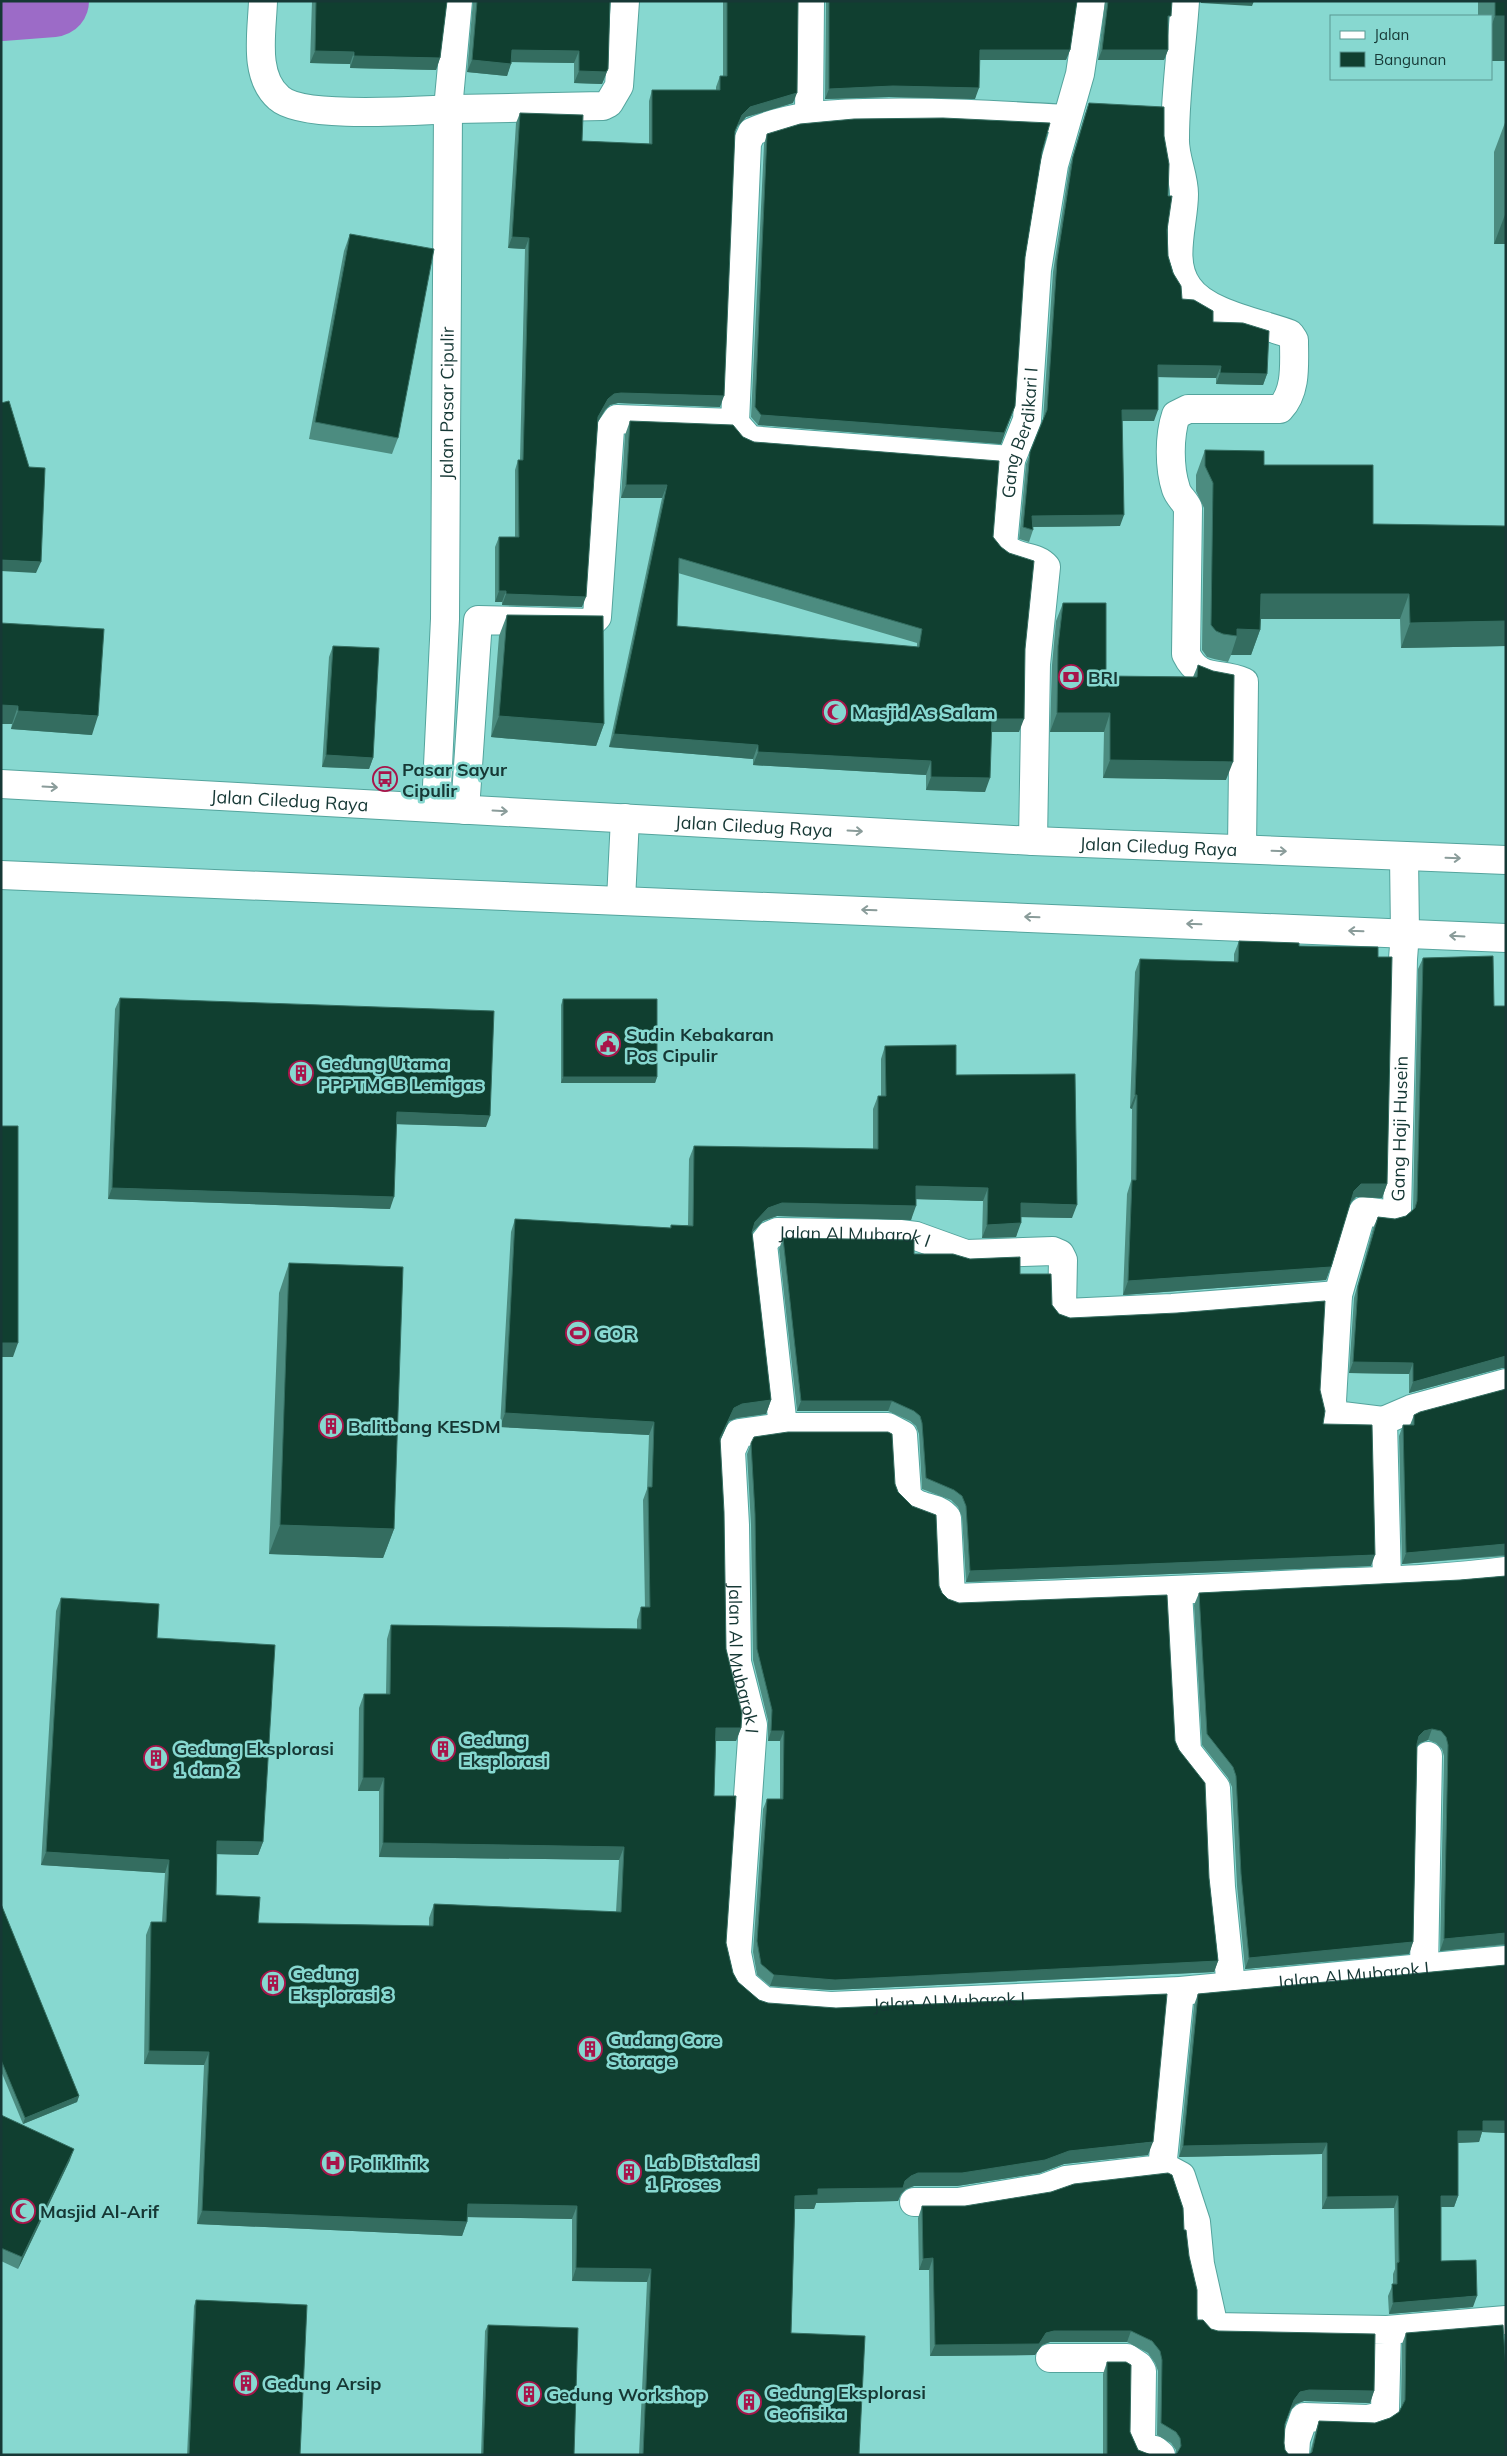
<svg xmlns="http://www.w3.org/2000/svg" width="1507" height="2456" font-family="Mulish,sans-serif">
	<rect width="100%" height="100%" fill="#87d8d0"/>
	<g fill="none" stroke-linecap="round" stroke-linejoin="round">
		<!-- river -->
		<path stroke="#9c6bc7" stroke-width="72" d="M 1,5 L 53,1"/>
		<defs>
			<g id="minor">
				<path d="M 263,1 C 262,32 253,76 279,98 C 303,120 420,110 455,109 C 504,108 554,107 603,106 L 609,103 L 619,86 L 625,1"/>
				<path d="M 1185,1 C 1182,46 1175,93 1175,138 C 1174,157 1184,175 1184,194 C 1184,224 1169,261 1188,287 C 1206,314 1261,323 1290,334 L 1294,340 C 1294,364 1297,391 1280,409 L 1188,409 L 1176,415 C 1169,436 1169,468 1176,489 C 1178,496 1185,501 1188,508 L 1186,654 C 1200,683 1219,671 1244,682 L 1242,849"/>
				<path d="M 809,115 L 810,1"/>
				<path d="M 1011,460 L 750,440 L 735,423 L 747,143 L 752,132 C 788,116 825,114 864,113 C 932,111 999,115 1066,119"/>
				<path id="s1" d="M 436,807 L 445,619 L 448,109 L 458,1"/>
				<path d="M 465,810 L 478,620 L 591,623 L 597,617 L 610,429 L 617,419 L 735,423"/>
				<path id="s2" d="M 1033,841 L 1036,664 L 1046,567 C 1035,554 1013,560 1003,545 L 1011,460 L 1027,420 L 1037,270 L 1054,165 L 1080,74 L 1091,1"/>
				<path id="s3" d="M 1383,1421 L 1334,1415 L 1332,1401 L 1338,1295 L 1361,1215 L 1363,1211 L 1393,1215 L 1397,1212 L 1403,959 L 1405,933"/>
				<path id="s4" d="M 783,1427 L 763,1244 L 770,1235 L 777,1232 L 900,1234 L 916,1236 L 966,1254 L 1053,1251 L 1060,1254 L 1063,1260 L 1062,1309 L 1066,1313 L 1172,1308 L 1338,1295"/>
				<path id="s5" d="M 1506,1571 C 1438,1580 1370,1581 1302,1584 C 1186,1590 1071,1594 955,1598 L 951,1596 L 947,1518 C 937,1504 915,1511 907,1494 L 903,1435 L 888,1427 L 783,1427 L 739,1433 L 731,1451 L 735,1525 L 737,1662 L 753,1725 L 737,1953 L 743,1983 L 764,2001 L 831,2006 L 1180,1991 L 1506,1960"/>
				<path d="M 1387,1581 L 1383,1421 L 1411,1409 L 1506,1383"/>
				<path d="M 1178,1591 L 1187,1751 L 1216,1788 L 1221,1887 L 1231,1987"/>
				<path d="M 1424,1969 L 1428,1756"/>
				<path d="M 1162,2169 L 1168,2169 L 1181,2176 L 1196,2222 L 1200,2264 L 1214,2327 L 1387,2330 L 1385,2411 L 1377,2417 L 1368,2419 L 1304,2417 L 1296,2440 L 1295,2455"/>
				<path d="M 914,2202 L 958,2202 L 1044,2188 L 1066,2180 L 1162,2169 L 1180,1991"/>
				<path d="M 1387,2330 L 1506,2320"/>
				<path d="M 1050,2358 L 1127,2358 L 1139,2366 L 1142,2371 L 1141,2444 L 1143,2449 L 1155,2450 L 1161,2455"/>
			</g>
			<g id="primary">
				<path id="s6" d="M 1,784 L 1033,841 L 1506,860"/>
				<path d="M 1404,856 L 1405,933"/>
				<path d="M 1,875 L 1506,938"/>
				<path d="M 621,900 L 625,818"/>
			</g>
		</defs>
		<!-- minor casing -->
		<use href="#minor" stroke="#54a49d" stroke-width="30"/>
		<!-- primary casing -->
		<use href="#primary" stroke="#54a49d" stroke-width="30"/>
		<!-- minor -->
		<use href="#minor" stroke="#fff" stroke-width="28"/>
		<!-- primary -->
		<use href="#primary" stroke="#fff" stroke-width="28"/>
	</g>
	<!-- wall -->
	<path fill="#4c8c80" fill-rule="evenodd" d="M 312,1 L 447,1 L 440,58 L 436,70 L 350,68 L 350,64 L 310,63 Z
		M 473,1 L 610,1 L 608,69 L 602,84 L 574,83 L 574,63 L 511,62 L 507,76 L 467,72 Z
		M 723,1 L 798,1 L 793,103 L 746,117 L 738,126 L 735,132 L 720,407 L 618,403 L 610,405 L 605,410 L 598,422 L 582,607 L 502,605 L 502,602 L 495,602 L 495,547 L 499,537 L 515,537 L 515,470 L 518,460 L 520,460 L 525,249 L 508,248 L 516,123 L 520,113 L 582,141 L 649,144 L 649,101 L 652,90 L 716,90 L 716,87 L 720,76 L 723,76 Z
		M 826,1 L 1077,1 L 1070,50 L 1066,60 L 980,60 L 975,99 L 889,97 L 825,99 Z
		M 1105,1 L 1172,1 L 1168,24 L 1168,50 L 1164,60 L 1098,60 Z
		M 1478,1 L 1506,1 L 1506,61 L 1491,61 L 1491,16 L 1478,16 Z
		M 1089,103 L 1164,136 L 1168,196 L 1168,256 L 1182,299 L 1213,322 L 1267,374 L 1263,385 L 1216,384 L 1216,378 L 1158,377 L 1154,421 L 1122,421 L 1120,526 L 1033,527 L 1033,530 L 1029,542 L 1019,539 L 1026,464 L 1043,420 L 1053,272 L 1069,168 L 1085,114 Z
		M 1506,120 L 1506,244 L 1494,244 L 1494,152 Z
		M 767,134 L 1042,152 L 1025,257 L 1001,444 L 758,425 L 751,417 L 764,144 Z
		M 350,234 L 398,438 L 392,454 L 309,439 L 344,251 Z
		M 630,421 L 743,437 L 754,442 L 993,537 L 1025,649 L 1019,732 L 992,732 L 985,792 L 926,790 L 926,775 L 753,765 L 753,759 L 609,747 L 662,498 L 621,498 L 625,435 ZM 678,573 L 917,643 L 917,647 L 677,626 Z
		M 1205,450 L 1264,465 L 1373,524 L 1506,526 L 1506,646 L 1401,648 L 1400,619 L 1261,619 L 1260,630 L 1251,655 L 1231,655 L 1228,662 L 1214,659 L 1207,657 L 1202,650 L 1204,508 L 1196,491 L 1196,475 Z
		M 1063,603 L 1106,676 L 1193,677 L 1198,665 L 1226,780 L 1103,778 L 1104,732 L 1050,732 L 1052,665 L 1056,621 Z
		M 507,615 L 604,724 L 596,746 L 491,737 L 499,636 Z
		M 1,623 L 92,735 L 11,729 L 12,724 L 1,724 Z
		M 333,646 L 373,758 L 369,769 L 322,767 L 329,657 Z
		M 1239,941 L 1299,946 L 1378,957 L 1387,1184 L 1382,1198 L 1356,1197 L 1350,1203 L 1326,1280 L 1123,1295 L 1127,1194 L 1131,1181 L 1132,1109 L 1130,1108 L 1135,972 L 1140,959 L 1234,962 L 1234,954 Z
		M 1423,958 L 1494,1006 L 1502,1368 L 1409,1393 L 1409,1374 L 1349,1373 L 1354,1298 L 1373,1228 L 1378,1217 L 1395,1219 L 1406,1216 L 1413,1210 L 1418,969 Z
		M 120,998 L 486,1127 L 396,1124 L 390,1209 L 108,1199 L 115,1009 Z
		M 563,999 L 657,1077 L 655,1083 L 561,1083 L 561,1005 Z
		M 885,1046 L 956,1075 L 1072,1218 L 1021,1217 L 1016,1237 L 982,1238 L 983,1201 L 916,1199 L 911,1220 L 777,1216 L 763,1221 L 752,1233 L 771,1400 L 766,1414 L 737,1418 L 729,1421 L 720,1441 L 726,1649 L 741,1728 L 736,1741 L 716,1741 L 714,1796 L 726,1943 L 733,1973 L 738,1982 L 759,2000 L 1148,2155 L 1064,2164 L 1040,2173 L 957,2186 L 914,2186 L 906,2189 L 901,2194 L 898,2201 L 816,2203 L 814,2209 L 795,2209 L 791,2333 L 859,2455 L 639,2455 L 647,2282 L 572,2281 L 572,2219 L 467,2217 L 467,2222 L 462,2236 L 197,2224 L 204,2065 L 144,2064 L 146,1935 L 151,1922 L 162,1922 L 165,1873 L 41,1865 L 56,1611 L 61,1598 L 157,1638 L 263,1842 L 258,1855 L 217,1854 L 216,1895 L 258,1923 L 429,1926 L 429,1918 L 434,1904 L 616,1912 L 619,1860 L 379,1857 L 379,1791 L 358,1791 L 359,1708 L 364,1694 L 386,1694 L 387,1639 L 391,1625 L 637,1629 L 637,1620 L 641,1607 L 645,1607 L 643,1500 L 647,1489 L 649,1435 L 500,1427 L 511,1232 L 515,1219 L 670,1228 L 671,1225 L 688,1225 L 689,1159 L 694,1146 L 873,1149 L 873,1109 L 878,1096 L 881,1096 L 881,1059 Z
		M 783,1238 L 914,1254 L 1020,1274 L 1052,1305 L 1059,1314 L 1070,1318 L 1320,1390 L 1323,1424 L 1371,1566 L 966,1582 L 962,1517 L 958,1507 L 951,1500 L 922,1489 L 919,1434 L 916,1426 L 910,1421 L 888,1411 L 797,1411 L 779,1249 Z
		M 289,1263 L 394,1529 L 383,1558 L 269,1554 L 279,1293 Z
		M 1506,1389 L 1506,1556 L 1402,1564 L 1399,1436 L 1403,1425 L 1410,1425 L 1414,1415 Z
		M 751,1443 L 895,1484 L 898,1492 L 939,1586 L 942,1593 L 948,1599 L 1175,1741 L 1209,1878 L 1218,1961 L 1214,1972 L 831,1990 L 770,1986 L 757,1975 L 753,1952 L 763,1809 L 767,1799 L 780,1799 L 780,1741 L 768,1741 L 768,1721 L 753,1660 L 751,1525 L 747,1454 Z
		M 1506,1576 L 1506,1945 L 1440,1951 L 1444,1756 L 1442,1749 L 1436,1743 L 1428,1740 L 1420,1743 L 1417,1746 L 1413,1942 L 1409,1954 L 1245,1969 L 1237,1886 L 1232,1787 L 1228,1778 L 1202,1745 L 1194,1605 L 1199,1593 L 1460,1580 Z
		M 1,1904 L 79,2096 L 77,2102 L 23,2124 L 1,2071 Z
		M 1506,1965 L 1506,2133 L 1482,2132 L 1479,2142 L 1458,2143 L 1458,2196 L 1454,2207 L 1441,2207 L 1441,2261 L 1473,2307 L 1389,2314 L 1388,2296 L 1393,2284 L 1393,2274 L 1395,2269 L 1394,2208 L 1322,2209 L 1322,2154 L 1179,2157 L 1194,2005 L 1198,1994 Z
		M 1,2115 L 70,2160 L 18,2269 L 1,2261 Z
		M 922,2206 L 1184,2230 L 1197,2320 L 1211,2329 L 1374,2391 L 1370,2403 L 1304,2401 L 1296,2404 L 1176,2454 L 1176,2450 L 1171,2443 L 1157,2435 L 1158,2371 L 1155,2363 L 1148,2353 L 1127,2342 L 1050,2342 L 1042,2345 L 1035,2355 L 930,2356 L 929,2270 L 919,2270 L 918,2218 Z
		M 196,2300 L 300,2455 L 187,2455 L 194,2306 Z
		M 488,2325 L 574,2455 L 481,2455 L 485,2331 Z
		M 1406,2333 L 1506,2455 L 1310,2453 L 1315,2433 L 1319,2421 L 1375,2423 L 1390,2418 L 1399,2412 L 1401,2408 L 1402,2344 Z
		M 1107,2362 L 1130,2432 L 1138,2450 L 1151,2455 L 1103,2455 L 1103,2374 Z"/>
	<!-- shaded-wall -->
	<path fill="#346d60" d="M 1201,1 L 1254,1 L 1252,6 L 1201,3 Z
		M 1495,16 L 1506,16 L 1506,61 L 1491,61 L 1491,27 Z
		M 512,50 L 579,51 L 574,63 L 507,62 Z
		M 980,50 L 1070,50 L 1066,60 L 976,60 Z
		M 1102,50 L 1168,50 L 1164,60 L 1098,60 Z
		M 315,51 L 354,52 L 350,64 L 310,63 Z
		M 354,56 L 440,58 L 436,70 L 350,68 Z
		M 472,60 L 511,64 L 507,76 L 467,72 Z
		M 608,69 L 602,84 L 574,83 L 579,71 Z
		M 893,86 L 979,88 L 975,99 L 889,97 L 825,99 L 829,89 Z
		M 797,93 L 793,103 L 746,117 L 738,126 L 742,115 L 750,107 Z
		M 1506,212 L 1506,244 L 1494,244 Z
		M 512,237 L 529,238 L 525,249 L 508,248 Z
		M 1158,365 L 1221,366 L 1216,378 L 1154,377 Z
		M 1220,373 L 1267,374 L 1263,385 L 1216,384 Z
		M 621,393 L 724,396 L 720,407 L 618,403 L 610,405 L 605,410 L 594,428 L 598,417 L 608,399 L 614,394 Z
		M 1015,406 L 1001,444 L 758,425 L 761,415 Z
		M 1122,410 L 1158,410 L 1154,421 L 1118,421 Z
		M 626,485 L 667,485 L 662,498 L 621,498 Z
		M 1124,515 L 1120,526 L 1028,527 L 1032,516 Z
		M 1,560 L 41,562 L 36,573 L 1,571 Z
		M 499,591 L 506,591 L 502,602 L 495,602 Z
		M 506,594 L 586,597 L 582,607 L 502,605 Z
		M 1261,594 L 1409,594 L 1400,619 L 1252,619 Z
		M 1506,621 L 1506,646 L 1401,648 L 1410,623 Z
		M 1237,629 L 1260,630 L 1251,655 L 1231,655 L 1237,636 Z
		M 1,705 L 18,706 L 12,724 L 1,724 Z
		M 18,711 L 98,716 L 92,735 L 11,729 Z
		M 1057,713 L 1110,713 L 1104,732 L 1050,732 Z
		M 499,716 L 604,724 L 596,746 L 491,737 Z
		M 992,719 L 1024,719 L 1019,732 L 987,732 Z
		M 614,734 L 758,745 L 753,759 L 609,747 Z
		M 758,752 L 931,761 L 926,775 L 753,765 Z
		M 326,755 L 373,758 L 369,769 L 322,767 Z
		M 1110,760 L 1233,762 L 1226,780 L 1103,778 Z
		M 931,777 L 990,778 L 985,792 L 926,790 Z
		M 563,1077 L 657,1077 L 655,1083 L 561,1083 Z
		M 1135,1095 L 1137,1095 L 1132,1109 L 1130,1108 Z
		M 397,1112 L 490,1116 L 486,1127 L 393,1124 Z
		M 1361,1184 L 1387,1184 L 1382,1198 L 1356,1197 L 1349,1204 L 1354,1191 Z
		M 916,1186 L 988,1188 L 983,1201 L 911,1199 Z
		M 112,1188 L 394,1197 L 390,1209 L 108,1199 Z
		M 782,1203 L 916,1206 L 911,1220 L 777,1216 L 763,1221 L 750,1235 L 755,1222 L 768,1208 Z
		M 1021,1203 L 1077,1205 L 1072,1218 L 1016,1217 Z
		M 1021,1223 L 1016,1237 L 982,1238 L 987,1225 Z
		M 1331,1267 L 1326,1280 L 1123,1295 L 1128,1281 Z
		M 1,1343 L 18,1343 L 13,1357 L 1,1357 Z
		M 1506,1356 L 1506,1368 L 1502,1368 L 1409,1393 L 1413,1382 Z
		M 1353,1362 L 1413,1363 L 1409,1374 L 1349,1373 Z
		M 771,1400 L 766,1414 L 737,1418 L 729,1421 L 715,1451 L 720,1438 L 734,1408 L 742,1404 Z
		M 801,1401 L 892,1401 L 888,1411 L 797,1411 Z
		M 505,1413 L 654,1422 L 649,1435 L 500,1427 Z
		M 280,1525 L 394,1529 L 383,1558 L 269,1554 Z
		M 1506,1544 L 1506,1552 L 1505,1555 L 1402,1564 L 1406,1553 Z
		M 1375,1555 L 1371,1566 L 966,1582 L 970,1571 Z
		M 716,1728 L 741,1728 L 736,1741 L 711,1741 Z
		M 1432,1729 L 1428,1740 L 1420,1743 L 1415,1748 L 1419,1736 L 1424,1731 Z
		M 771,1731 L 784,1731 L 780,1741 L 768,1741 Z
		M 363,1778 L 384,1778 L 379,1791 L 358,1791 Z
		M 217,1841 L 263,1842 L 258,1855 L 212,1854 Z
		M 383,1843 L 624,1847 L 619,1860 L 379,1857 Z
		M 46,1852 L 169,1860 L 165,1873 L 41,1865 Z
		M 1506,1933 L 1505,1944 L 1440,1951 L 1444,1939 Z
		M 1413,1942 L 1409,1954 L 1245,1969 L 1249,1958 Z
		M 1218,1961 L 1214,1972 L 831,1990 L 770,1986 L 774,1975 Z
		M 149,2051 L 209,2052 L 204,2065 L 144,2064 Z
		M 79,2096 L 77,2102 L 23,2124 L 25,2118 Z
		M 1483,2121 L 1506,2121 L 1506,2133 L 1482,2132 L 1479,2142 L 1454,2143 L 1458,2131 Z
		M 1153,2142 L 1148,2155 L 1064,2164 L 1040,2173 L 957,2186 L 914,2186 L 906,2189 L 901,2194 L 898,2201 L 816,2203 L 814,2209 L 791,2209 L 795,2196 L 818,2189 L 905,2181 L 911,2176 L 918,2173 L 1069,2151 Z
		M 1327,2143 L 1322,2154 L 1179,2157 L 1183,2146 Z
		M 74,2149 L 70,2160 L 18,2269 L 22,2257 Z
		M 1398,2196 L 1394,2208 L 1322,2209 L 1327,2197 Z
		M 1441,2196 L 1458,2196 L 1454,2207 L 1436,2207 Z
		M 468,2204 L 577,2206 L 572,2219 L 463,2217 Z
		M 202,2211 L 467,2222 L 462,2236 L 197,2224 Z
		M 933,2258 L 929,2270 L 919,2270 L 923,2259 Z
		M 576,2268 L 651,2269 L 647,2282 L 572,2281 Z
		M 1477,2296 L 1473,2307 L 1389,2314 L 1393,2303 Z
		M 1054,2331 L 1131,2331 L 1127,2342 L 1050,2342 L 1042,2345 L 1035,2355 L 930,2356 L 935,2345 L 1046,2333 Z
		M 1309,2390 L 1374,2391 L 1370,2403 L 1304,2401 L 1296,2404 L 1290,2411 L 1294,2400 L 1300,2392 Z"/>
	<!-- building -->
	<path fill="#103f30" stroke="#346d60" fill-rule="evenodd" d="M 316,1 L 447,1 L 440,58 L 354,56 L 354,52 L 315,51 Z
		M 477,1 L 610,1 L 608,69 L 606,72 L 579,71 L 579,51 L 512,50 L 511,64 L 472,60 Z
		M 727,1 L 798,1 L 797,93 L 750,107 L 742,115 L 735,131 L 724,396 L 621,393 L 614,394 L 608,399 L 598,417 L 586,597 L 506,594 L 506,591 L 499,591 L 499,537 L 519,537 L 518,460 L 523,460 L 529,238 L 512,237 L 520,113 L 583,115 L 582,141 L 652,144 L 652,90 L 720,90 L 720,76 L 727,76 Z
		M 829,1 L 1077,1 L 1070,50 L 980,50 L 979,88 L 893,86 L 829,89 Z
		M 1108,1 L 1172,1 L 1171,16 L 1168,16 L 1168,50 L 1102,50 Z
		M 1495,1 L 1506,1 L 1506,16 L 1495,16 Z
		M 1089,103 L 1164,107 L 1164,136 L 1169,164 L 1168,196 L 1172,196 L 1167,230 L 1168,256 L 1173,273 L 1181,286 L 1182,299 L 1194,300 L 1213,311 L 1213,322 L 1243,323 L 1269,331 L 1267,374 L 1220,373 L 1221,366 L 1158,365 L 1158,410 L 1122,410 L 1124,515 L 1032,516 L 1033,530 L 1023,527 L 1030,452 L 1047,410 L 1057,260 L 1073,157 Z
		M 943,118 L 1050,123 L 1042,152 L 1025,257 L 1015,406 L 1004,433 L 761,415 L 755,407 L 767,134 L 800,124 L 854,119 Z
		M 350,234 L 434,249 L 398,438 L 315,422 Z
		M 9,401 L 29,467 L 45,468 L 41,562 L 1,560 L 1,403 Z
		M 630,421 L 733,425 L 743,437 L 754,442 L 999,461 L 993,537 L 1001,547 L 1009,553 L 1034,561 L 1025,649 L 1024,719 L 992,719 L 990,778 L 931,777 L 931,761 L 758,752 L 758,745 L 614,734 L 667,485 L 626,485 ZM 679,558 L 922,629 L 919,647 L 677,626 Z
		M 1205,450 L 1264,451 L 1264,465 L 1373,465 L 1373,524 L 1506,526 L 1506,621 L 1410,623 L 1409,594 L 1261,594 L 1260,630 L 1237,629 L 1237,636 L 1223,634 L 1216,631 L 1211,625 L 1213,483 L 1205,466 Z
		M 1063,603 L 1106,603 L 1106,676 L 1197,677 L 1198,665 L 1213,671 L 1234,675 L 1233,762 L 1110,760 L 1110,713 L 1057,713 L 1058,646 Z
		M 507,615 L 603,616 L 604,724 L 499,716 Z
		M 1,623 L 104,629 L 98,716 L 18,711 L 18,706 L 1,705 Z
		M 333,646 L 379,648 L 373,758 L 326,755 Z
		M 1239,941 L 1299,943 L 1299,946 L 1378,947 L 1378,957 L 1392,957 L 1387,1184 L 1361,1184 L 1354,1191 L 1331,1267 L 1128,1281 L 1132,1180 L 1136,1180 L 1137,1095 L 1135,1095 L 1140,959 L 1238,962 Z
		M 1493,956 L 1494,1006 L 1506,1006 L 1506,1356 L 1413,1382 L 1413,1363 L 1353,1362 L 1358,1286 L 1378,1217 L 1395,1219 L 1406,1216 L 1415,1208 L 1417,1201 L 1423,958 Z
		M 120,998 L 494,1011 L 490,1116 L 397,1112 L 394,1197 L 112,1188 Z
		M 563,999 L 657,999 L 657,1077 L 563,1077 Z
		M 956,1045 L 956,1075 L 1075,1074 L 1077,1205 L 1021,1203 L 1021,1223 L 987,1225 L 988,1188 L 916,1186 L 916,1206 L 782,1203 L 768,1208 L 755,1222 L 752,1232 L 771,1400 L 742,1404 L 734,1408 L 720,1438 L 724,1512 L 726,1649 L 742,1713 L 741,1728 L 716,1728 L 714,1796 L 736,1796 L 726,1943 L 733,1973 L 738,1982 L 759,2000 L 768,2003 L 836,2008 L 1167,1994 L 1153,2142 L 1069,2151 L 1045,2160 L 962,2173 L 918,2173 L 911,2176 L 905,2181 L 903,2188 L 818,2189 L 818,2195 L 795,2196 L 791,2333 L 865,2336 L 859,2455 L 643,2455 L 651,2269 L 576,2268 L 577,2206 L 468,2204 L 467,2222 L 202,2211 L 209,2052 L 149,2051 L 151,1922 L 166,1922 L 169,1860 L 46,1852 L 61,1598 L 159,1604 L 157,1638 L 275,1645 L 263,1842 L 217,1841 L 216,1895 L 260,1897 L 258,1923 L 433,1926 L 434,1904 L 621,1912 L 624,1847 L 383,1843 L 384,1778 L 363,1778 L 364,1694 L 390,1694 L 391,1625 L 641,1629 L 641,1607 L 650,1607 L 648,1487 L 652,1487 L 654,1422 L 505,1413 L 515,1219 L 671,1228 L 671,1225 L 693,1226 L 694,1146 L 878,1149 L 878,1096 L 886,1096 L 885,1046 Z
		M 1,1126 L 18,1126 L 18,1343 L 1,1343 Z
		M 783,1238 L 914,1240 L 914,1254 L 953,1254 L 970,1259 L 1020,1257 L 1020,1274 L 1051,1274 L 1052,1305 L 1059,1314 L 1070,1318 L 1177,1313 L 1325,1301 L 1320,1390 L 1325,1411 L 1323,1424 L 1372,1425 L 1375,1555 L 970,1571 L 966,1506 L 962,1496 L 954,1490 L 926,1478 L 922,1423 L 920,1416 L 914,1411 L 892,1401 L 801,1401 Z
		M 289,1263 L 403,1267 L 394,1529 L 280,1525 Z
		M 1506,1389 L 1506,1544 L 1406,1553 L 1403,1425 L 1414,1425 L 1414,1415 L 1420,1412 Z
		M 788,1432 L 888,1432 L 892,1434 L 895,1484 L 898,1492 L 912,1506 L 936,1515 L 939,1586 L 942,1593 L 948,1599 L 959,1603 L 1167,1595 L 1175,1741 L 1179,1750 L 1205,1783 L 1209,1878 L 1218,1961 L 835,1980 L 774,1975 L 761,1964 L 757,1941 L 767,1799 L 783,1799 L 784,1731 L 771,1731 L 772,1710 L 757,1649 L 755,1514 L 751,1443 L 754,1437 Z
		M 1506,1576 L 1506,1933 L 1444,1939 L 1448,1745 L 1446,1737 L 1441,1731 L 1432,1729 L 1424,1731 L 1419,1736 L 1417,1744 L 1413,1942 L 1249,1958 L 1241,1874 L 1236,1776 L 1233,1767 L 1207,1734 L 1199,1593 L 1460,1580 Z
		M 1,1904 L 79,2096 L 25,2118 L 1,2060 Z
		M 1506,1965 L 1506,2121 L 1483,2121 L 1483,2131 L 1458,2131 L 1458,2196 L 1441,2196 L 1441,2261 L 1476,2260 L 1477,2296 L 1393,2303 L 1392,2284 L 1397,2284 L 1397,2263 L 1399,2262 L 1398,2196 L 1327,2197 L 1327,2143 L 1183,2146 L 1198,1994 Z
		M 1,2115 L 74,2149 L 22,2257 L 1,2248 Z
		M 1168,2173 L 1172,2175 L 1183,2208 L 1184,2230 L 1186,2230 L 1189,2256 L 1197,2290 L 1197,2320 L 1203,2320 L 1211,2329 L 1218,2331 L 1375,2334 L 1374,2391 L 1309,2390 L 1300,2392 L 1294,2400 L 1285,2424 L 1284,2443 L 1285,2450 L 1289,2455 L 1175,2455 L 1177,2453 L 1181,2446 L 1180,2438 L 1176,2432 L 1161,2423 L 1162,2360 L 1160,2351 L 1152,2341 L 1131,2331 L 1054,2331 L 1046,2333 L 1039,2344 L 935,2345 L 933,2258 L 923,2259 L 922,2206 L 965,2206 L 1051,2192 L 1074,2184 Z
		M 196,2300 L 307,2305 L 300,2455 L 189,2455 Z
		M 488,2325 L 578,2328 L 574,2455 L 483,2455 Z
		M 1503,2325 L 1506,2370 L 1506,2455 L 1309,2455 L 1312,2452 L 1319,2421 L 1375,2423 L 1390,2418 L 1399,2412 L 1405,2400 L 1406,2333 Z
		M 1107,2362 L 1126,2362 L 1131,2365 L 1130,2432 L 1138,2450 L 1151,2455 L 1107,2455 Z"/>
	<!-- one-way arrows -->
	<defs><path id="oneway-shaft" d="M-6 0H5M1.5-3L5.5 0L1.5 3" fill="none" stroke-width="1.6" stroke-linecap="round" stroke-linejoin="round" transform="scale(1.25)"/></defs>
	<g stroke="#8a9c9a">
		<use href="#oneway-shaft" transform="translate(50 787) rotate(3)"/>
		<use href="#oneway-shaft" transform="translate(500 811) rotate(3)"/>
		<use href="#oneway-shaft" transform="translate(855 831) rotate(3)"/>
		<use href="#oneway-shaft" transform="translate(1279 851) rotate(2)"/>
		<use href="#oneway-shaft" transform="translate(1453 858) rotate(2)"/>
		<use href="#oneway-shaft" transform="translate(869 910) rotate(-178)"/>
		<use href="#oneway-shaft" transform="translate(1032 917) rotate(-178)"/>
		<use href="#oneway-shaft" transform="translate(1194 924) rotate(-178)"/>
		<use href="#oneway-shaft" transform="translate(1356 931) rotate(-178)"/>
		<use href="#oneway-shaft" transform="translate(1457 936) rotate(-177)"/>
	</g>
	<!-- icons -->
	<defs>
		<symbol id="bank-ring" viewBox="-11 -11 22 22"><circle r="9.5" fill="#87d8d0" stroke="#a8144a" stroke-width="1.5"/><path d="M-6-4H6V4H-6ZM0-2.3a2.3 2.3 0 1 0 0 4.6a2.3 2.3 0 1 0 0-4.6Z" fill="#a8144a"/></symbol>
		<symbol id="mosque-ring" viewBox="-11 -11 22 22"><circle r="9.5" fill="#87d8d0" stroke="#a8144a" stroke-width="1.5"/><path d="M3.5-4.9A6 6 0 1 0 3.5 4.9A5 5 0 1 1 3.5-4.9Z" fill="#a8144a"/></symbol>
		<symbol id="bus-ring" viewBox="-11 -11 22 22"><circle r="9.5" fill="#87d8d0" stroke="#a8144a" stroke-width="1.5"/><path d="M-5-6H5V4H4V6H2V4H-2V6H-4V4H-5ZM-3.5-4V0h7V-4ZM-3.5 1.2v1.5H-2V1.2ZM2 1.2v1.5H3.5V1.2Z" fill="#a8144a"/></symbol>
		<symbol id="civic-ring" viewBox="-11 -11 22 22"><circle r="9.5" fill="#87d8d0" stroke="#a8144a" stroke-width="1.5"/><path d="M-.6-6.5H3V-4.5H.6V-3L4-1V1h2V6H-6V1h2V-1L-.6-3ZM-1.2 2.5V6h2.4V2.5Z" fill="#a8144a"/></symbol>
		<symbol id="building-ring" viewBox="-11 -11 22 22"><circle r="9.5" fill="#87d8d0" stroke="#a8144a" stroke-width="1.5"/><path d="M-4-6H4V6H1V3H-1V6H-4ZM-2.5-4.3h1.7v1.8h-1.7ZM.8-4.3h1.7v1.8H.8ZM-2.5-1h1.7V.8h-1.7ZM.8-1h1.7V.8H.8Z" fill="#a8144a"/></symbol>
		<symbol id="stadium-ring" viewBox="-11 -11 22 22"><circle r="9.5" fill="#87d8d0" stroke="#a8144a" stroke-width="1.5"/><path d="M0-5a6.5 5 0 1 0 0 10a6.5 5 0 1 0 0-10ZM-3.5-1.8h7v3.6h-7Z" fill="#a8144a"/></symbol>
		<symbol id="hospital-ring" viewBox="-11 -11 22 22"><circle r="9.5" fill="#87d8d0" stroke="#a8144a" stroke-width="1.5"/><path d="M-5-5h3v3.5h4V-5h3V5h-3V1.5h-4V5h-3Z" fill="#a8144a"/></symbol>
	</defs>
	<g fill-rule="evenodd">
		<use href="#bank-ring" x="1057" y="663" width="28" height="28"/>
		<use href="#mosque-ring" x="821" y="698" width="28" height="28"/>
		<use href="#bus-ring" x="371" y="765" width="28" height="28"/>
		<use href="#civic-ring" x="594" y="1030" width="28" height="28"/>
		<use href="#building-ring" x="287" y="1059" width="28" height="28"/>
		<use href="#stadium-ring" x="564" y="1319" width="28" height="28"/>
		<use href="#building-ring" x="317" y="1412" width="28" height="28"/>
		<use href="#building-ring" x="429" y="1735" width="28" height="28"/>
		<use href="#building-ring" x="142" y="1744" width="28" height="28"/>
		<use href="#building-ring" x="259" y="1969" width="28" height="28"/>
		<use href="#building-ring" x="576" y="2035" width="28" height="28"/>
		<use href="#hospital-ring" x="319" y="2149" width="28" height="28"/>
		<use href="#building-ring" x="615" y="2158" width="28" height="28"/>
		<use href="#mosque-ring" x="9" y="2197" width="28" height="28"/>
		<use href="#building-ring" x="232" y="2369" width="28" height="28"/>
		<use href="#building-ring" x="515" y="2380" width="28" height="28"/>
		<use href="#building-ring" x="735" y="2388" width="28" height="28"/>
	</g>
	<g text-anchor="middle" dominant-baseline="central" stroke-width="5" stroke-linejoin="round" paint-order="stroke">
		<!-- street labels -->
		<g font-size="18" fill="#163835" stroke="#87d8d0">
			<text stroke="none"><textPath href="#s1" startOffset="404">Jalan Pasar Cipulir</textPath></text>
			<text stroke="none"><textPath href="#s2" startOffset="438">Gang Berdikari I</textPath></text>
			<text stroke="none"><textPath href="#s6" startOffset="289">Jalan Ciledug Raya</textPath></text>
			<text stroke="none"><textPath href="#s6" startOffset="754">Jalan Ciledug Raya</textPath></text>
			<text stroke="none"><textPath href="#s6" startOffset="1159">Jalan Ciledug Raya</textPath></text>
			<text stroke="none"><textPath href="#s3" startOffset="376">Gang Haji Husein</textPath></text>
			<text stroke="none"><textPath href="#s4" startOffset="281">Jalan Al Mubarok I</textPath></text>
			<text stroke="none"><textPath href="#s5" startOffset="1136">Jalan Al Mubarok I</textPath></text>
			<text stroke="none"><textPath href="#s5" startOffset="2081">Jalan Al Mubarok I</textPath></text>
			<text stroke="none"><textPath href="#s5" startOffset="1676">Jalan Al Mubarok I</textPath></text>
		</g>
		<!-- poi labels -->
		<g font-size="18" font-weight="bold" fill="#163835" stroke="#87d8d0" text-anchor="start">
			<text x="1088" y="677">BRI</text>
			<text x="852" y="712">Masjid As Salam</text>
			<text x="402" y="769">Pasar Sayur<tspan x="402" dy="21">Cipulir</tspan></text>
			<text x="626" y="1034">Sudin Kebakaran<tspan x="626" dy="21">Pos Cipulir</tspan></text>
			<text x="318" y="1063">Gedung Utama<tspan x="318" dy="21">PPPTMGB Lemigas</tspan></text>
			<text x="596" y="1333">GOR</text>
			<text x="348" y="1426">Balitbang KESDM</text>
			<text x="460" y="1739">Gedung<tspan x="460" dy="21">Eksplorasi</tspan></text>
			<text x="174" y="1748">Gedung Eksplorasi<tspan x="174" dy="21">1 dan 2</tspan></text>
			<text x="290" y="1973">Gedung<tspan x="290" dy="21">Eksplorasi 3</tspan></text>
			<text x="608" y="2039">Gudang Core<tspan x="608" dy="21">Storage</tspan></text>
			<text x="646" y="2162">Lab Distalasi<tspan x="646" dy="21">1 Proses</tspan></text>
			<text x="350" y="2163">Poliklinik</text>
			<text x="40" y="2211">Masjid Al-Arif</text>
			<text x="264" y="2383">Gedung Arsip</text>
			<text x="766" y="2392">Gedung Eksplorasi<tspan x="766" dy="21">Geofisika</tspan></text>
			<text x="546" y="2394">Gedung Workshop</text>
		</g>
	</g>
	<!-- border -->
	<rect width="1507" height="2456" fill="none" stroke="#163835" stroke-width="5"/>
	<!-- legend -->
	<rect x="1330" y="15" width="162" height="65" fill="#87d8d0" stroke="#5a9892"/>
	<rect x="1340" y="31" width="25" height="8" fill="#ffffff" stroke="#5a9892"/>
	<text x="1374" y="40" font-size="15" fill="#163835">Jalan</text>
	<rect x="1340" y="52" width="25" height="15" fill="#103f30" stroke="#5a9892"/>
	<text x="1374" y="65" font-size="15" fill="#163835">Bangunan</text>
</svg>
